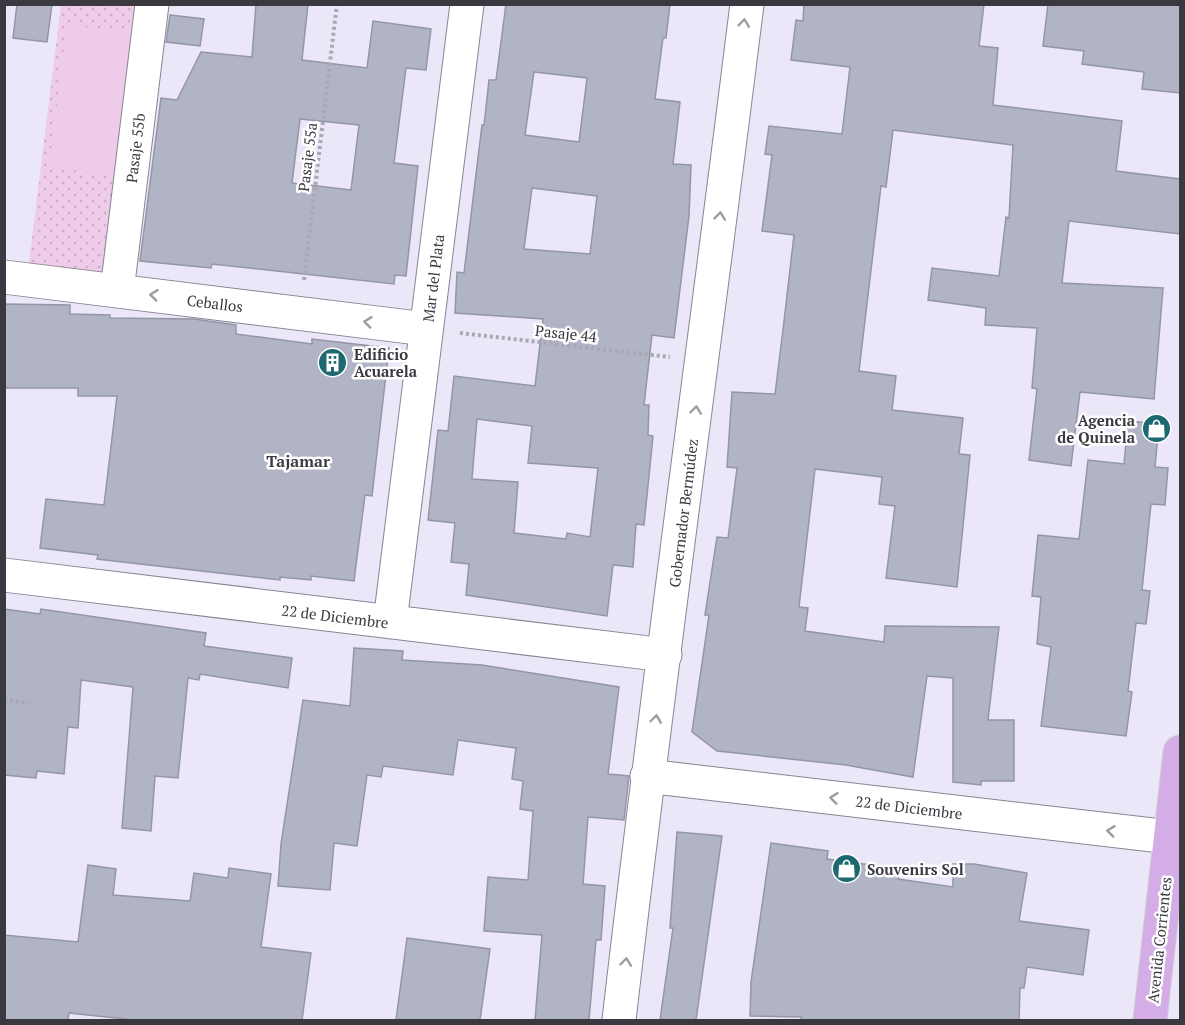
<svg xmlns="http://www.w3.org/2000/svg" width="1185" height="1025" font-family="'PT Serif',serif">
	<defs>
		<pattern id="park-dots" width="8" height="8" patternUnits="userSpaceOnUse" patternTransform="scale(1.5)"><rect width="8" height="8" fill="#eecbe8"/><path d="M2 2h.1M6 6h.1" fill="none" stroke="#cdafc8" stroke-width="1.8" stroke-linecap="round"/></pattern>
	</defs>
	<rect width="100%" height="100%" fill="#ebe7f8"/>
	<!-- park -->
	<path fill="url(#park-dots)" d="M 61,5 L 146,5 L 112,274 L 29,263 Z"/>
	<!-- garden -->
	<path fill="#eecbe8" d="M 67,25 L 131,32 L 113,175 L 49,167 Z"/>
	<!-- building -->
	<path fill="#b1b4c4" stroke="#9396a5" stroke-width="1.5" fill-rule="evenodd" d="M 17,4 L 52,4 L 47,42 L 13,38 Z
		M 256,4 L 308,4 L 302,60 L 367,68 L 373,21 L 431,29 L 426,70 L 406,68 L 394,163 L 418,166 L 406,276 L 395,275 L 394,284 L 212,264 L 211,268 L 140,261 L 161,98 L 177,100 L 201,52 L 252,57 ZM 300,119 L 359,125 L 351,190 L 292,183 Z
		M 506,4 L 670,4 L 666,38 L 663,38 L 655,99 L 680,102 L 673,164 L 691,165 L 689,216 L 674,338 L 652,335 L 644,405 L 649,405 L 648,435 L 653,436 L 644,525 L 636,524 L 633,567 L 613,565 L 607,616 L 466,595 L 469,564 L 451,562 L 455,523 L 428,520 L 438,430 L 448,431 L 454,376 L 535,386 L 543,319 L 455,313 L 457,272 L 464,273 L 482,125 L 484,125 L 489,80 L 496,80 ZM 534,72 L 587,78 L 579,142 L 525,135 ZM 532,188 L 597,196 L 590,254 L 524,249 ZM 477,419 L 532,426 L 528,463 L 598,468 L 590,537 L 567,533 L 566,539 L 514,533 L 518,482 L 472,479 Z
		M 804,4 L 984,4 L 979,46 L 998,48 L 993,105 L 1122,121 L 1116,171 L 1180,179 L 1180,234 L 1069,221 L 1062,283 L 1163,288 L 1154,399 L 1080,392 L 1071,466 L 1029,460 L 1037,389 L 1032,388 L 1037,328 L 985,325 L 986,308 L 928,300 L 932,268 L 999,276 L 1006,217 L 1009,218 L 1013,145 L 893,130 L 886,187 L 881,186 L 859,371 L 896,376 L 892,410 L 963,418 L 959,454 L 970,455 L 957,587 L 886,578 L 895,506 L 879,504 L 882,477 L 815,469 L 799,607 L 808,608 L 805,631 L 884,642 L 885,626 L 999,627 L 988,720 L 1014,720 L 1014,781 L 981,781 L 981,785 L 953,782 L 953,678 L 927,676 L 913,777 L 846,765 L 717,751 L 692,732 L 709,615 L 705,615 L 717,537 L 728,538 L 737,468 L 727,467 L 732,392 L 775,394 L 783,330 L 794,235 L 762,231 L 772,155 L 765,154 L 769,126 L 842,134 L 850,67 L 791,60 L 796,20 L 803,21 Z
		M 1048,4 L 1180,4 L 1180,93 L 1142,89 L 1144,72 L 1082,64 L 1084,51 L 1043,46 Z
		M 170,15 L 204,19 L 200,46 L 166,42 Z
		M 4,304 L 70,305 L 70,314 L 110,315 L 110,318 L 194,319 L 236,325 L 236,334 L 312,344 L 312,339 L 389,348 L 372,496 L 365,495 L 354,581 L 311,576 L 311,580 L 280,577 L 280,580 L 97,559 L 98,555 L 40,548 L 46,499 L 104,505 L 117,396 L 78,396 L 78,388 L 4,388 Z
		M 1128,421 L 1159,424 L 1155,467 L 1168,468 L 1165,505 L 1151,504 L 1142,590 L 1150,591 L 1146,624 L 1136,623 L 1128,691 L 1132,692 L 1126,736 L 1041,726 L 1051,647 L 1037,644 L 1041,597 L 1032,596 L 1038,535 L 1079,539 L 1088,460 L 1124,464 Z
		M 4,609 L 40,614 L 41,609 L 206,633 L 204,646 L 292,658 L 288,688 L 200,674 L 199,680 L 188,678 L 178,778 L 155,776 L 151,831 L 122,828 L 133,687 L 81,680 L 78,728 L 68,727 L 64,774 L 37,771 L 36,778 L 4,775 Z
		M 354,648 L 403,651 L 402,660 L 482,665 L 619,687 L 608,774 L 629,776 L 624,820 L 588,817 L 583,884 L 605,886 L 601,940 L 596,940 L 589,1020 L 535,1020 L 542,935 L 484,931 L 488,877 L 528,880 L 533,811 L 520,809 L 523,781 L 512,779 L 516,748 L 458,740 L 453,775 L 383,766 L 381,777 L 367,775 L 357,846 L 334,843 L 330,890 L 278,886 L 281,844 L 303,700 L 350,706 Z
		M 677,832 L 722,836 L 696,1020 L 660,1020 L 673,928 L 670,928 Z
		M 771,843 L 828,851 L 827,859 L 900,869 L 898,879 L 953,887 L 953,864 L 974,864 L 1027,873 L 1019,921 L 1089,930 L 1083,975 L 1027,967 L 1024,988 L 1020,988 L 1019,1020 L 801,1020 L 801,1017 L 750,1016 L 751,982 Z
		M 88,865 L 116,869 L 113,895 L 190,901 L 194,873 L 228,878 L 229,868 L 271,874 L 261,947 L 311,953 L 302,1020 L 134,1020 L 69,1013 L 68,1020 L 4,1020 L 4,935 L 78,942 Z
		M 407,938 L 490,949 L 480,1020 L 396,1020 Z"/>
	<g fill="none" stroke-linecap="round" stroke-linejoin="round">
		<defs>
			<path id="minor" d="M 4,277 L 426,329
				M 117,291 L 152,4
				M 4,575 L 665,655
				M 390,622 L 467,4
				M 647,776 L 1170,837
				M 619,1020 C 658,681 705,343 747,4"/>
			<path id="major" d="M 1150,1020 L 1180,752"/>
		</defs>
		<!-- minor casing -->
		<use href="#minor" stroke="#888493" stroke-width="35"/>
		<!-- major casing -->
		<use href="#major" stroke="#d0cfd1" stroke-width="35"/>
		<!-- path -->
		<path stroke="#aba8b5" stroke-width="4" stroke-dasharray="3 3" stroke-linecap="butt" d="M 304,280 L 337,4
			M 460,333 L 670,357
			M 4,700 L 29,703"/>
		<!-- minor -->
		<use href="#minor" stroke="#fff" stroke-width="33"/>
		<!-- major -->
		<use href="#major" stroke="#d4ade7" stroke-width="33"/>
	</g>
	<!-- one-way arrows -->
	<defs><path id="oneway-chevron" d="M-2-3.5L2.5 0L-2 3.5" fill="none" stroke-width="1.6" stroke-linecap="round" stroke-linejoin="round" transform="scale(1.5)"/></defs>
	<g stroke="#9d9ca0">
		<use href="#oneway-chevron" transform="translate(744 23) rotate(-83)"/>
		<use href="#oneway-chevron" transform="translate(720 216) rotate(-83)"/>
		<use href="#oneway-chevron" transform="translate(154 295) rotate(-173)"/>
		<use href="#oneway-chevron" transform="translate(368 322) rotate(-173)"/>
		<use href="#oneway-chevron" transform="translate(696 410) rotate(-83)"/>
		<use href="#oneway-chevron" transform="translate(656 719) rotate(-82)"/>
		<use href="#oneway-chevron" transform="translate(834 798) rotate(-173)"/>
		<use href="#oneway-chevron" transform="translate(1111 831) rotate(-173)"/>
		<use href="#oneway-chevron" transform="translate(626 962) rotate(-83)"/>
	</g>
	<!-- icons -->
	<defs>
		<symbol id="building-disc" viewBox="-11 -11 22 22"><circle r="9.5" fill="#1d6871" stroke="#fff"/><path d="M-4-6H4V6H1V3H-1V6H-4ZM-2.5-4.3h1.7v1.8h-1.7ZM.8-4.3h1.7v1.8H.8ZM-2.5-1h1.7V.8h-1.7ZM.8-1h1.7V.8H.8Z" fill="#fff"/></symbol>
		<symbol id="shop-disc" viewBox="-11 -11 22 22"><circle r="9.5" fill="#1d6871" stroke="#fff"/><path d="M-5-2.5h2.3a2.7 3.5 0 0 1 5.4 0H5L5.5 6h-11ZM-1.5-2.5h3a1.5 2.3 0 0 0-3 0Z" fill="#fff"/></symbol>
	</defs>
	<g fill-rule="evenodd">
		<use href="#building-disc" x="316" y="346" width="33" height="33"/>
		<use href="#shop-disc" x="1140" y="412" width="33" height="33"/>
		<use href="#shop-disc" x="830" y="852" width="33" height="33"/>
	</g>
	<g text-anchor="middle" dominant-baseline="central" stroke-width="5" stroke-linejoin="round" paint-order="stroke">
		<!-- street labels -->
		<g font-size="15" fill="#3b3940" stroke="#fff">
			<text transform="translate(135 148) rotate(-83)">Pasaje 55b</text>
			<text transform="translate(307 157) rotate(-83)">Pasaje 55a</text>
			<text transform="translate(433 278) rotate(-83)">Mar del Plata</text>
			<text transform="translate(215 303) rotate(7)">Ceballos</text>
			<text transform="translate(566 333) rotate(6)">Pasaje 44</text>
			<text transform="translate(683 513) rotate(-83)">Gobernador Bermúdez</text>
			<text transform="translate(335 616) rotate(7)">22 de Diciembre</text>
			<text transform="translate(909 807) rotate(7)">22 de Diciembre</text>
			<text transform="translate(1159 940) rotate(-84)">Avenida Corrientes</text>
		</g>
		<!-- poi labels -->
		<g font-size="15" font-weight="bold" fill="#3b3940" stroke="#fff" text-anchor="start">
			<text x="354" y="354">Edificio<tspan x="354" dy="17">Acuarela</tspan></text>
			<text x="1135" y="420" text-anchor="end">Agencia<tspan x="1135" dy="17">de Quinela</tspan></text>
			<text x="867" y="869">Souvenirs Sol</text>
		</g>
		<!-- neighbourhood labels -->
		<g font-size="16" font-weight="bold" fill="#3b3940" stroke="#fff">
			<text x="298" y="461">Tajamar</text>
		</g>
	</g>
	<!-- border -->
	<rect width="1185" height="1025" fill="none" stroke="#3b3940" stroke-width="12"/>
</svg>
